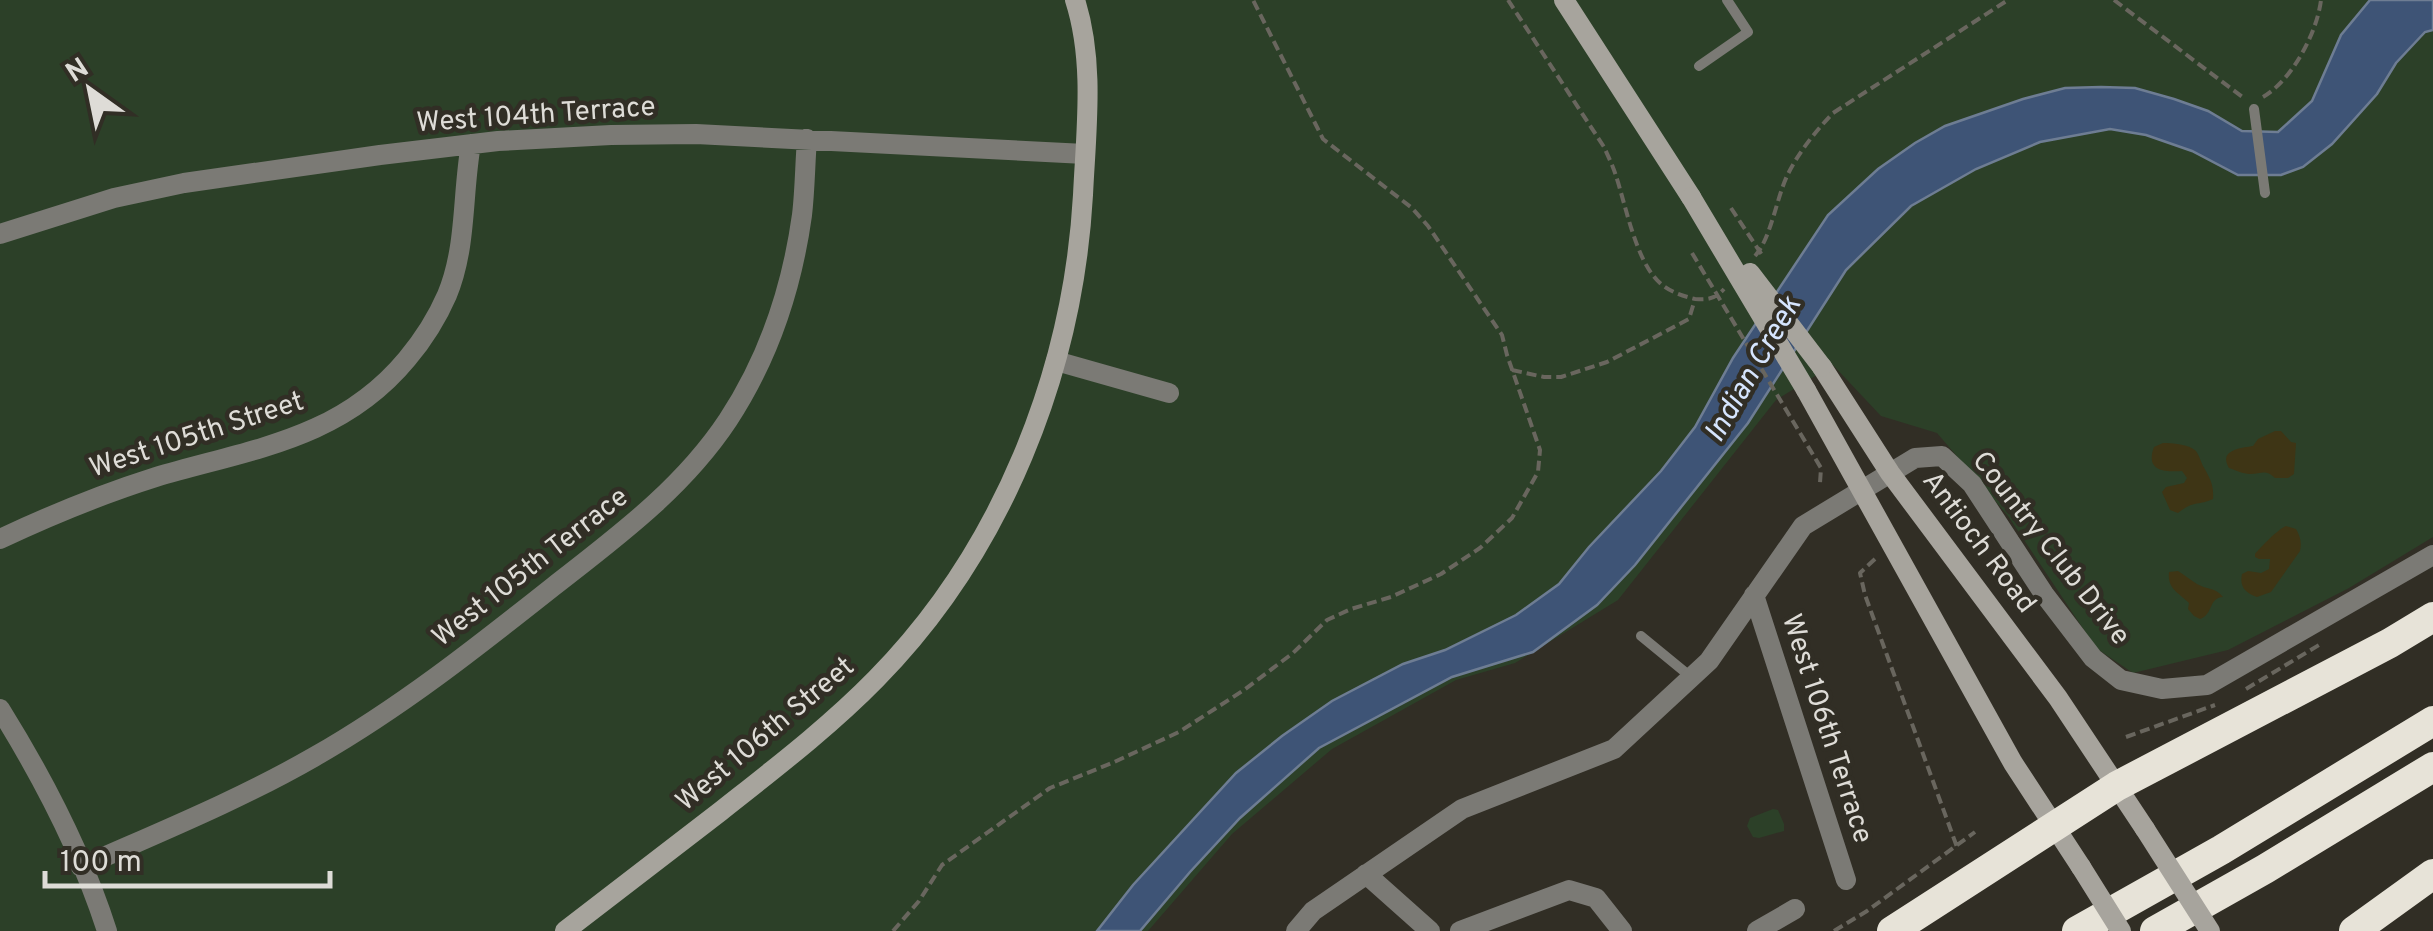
<svg xmlns="http://www.w3.org/2000/svg" width="2433" height="931" font-family="Overpass,sans-serif">
	<rect width="100%" height="100%" fill="#312e25"/>
	<!-- green -->
	<path fill="#2c4028" d="M 0,0 L 2433,0 L 2433,537 L 2349,588 L 2228,650 L 2133,673 L 2096,648 L 2008,516 L 1937,433 L 1881,416 L 1833,365 L 1776,400 L 1618,600 L 1515,663 L 1456,680 L 1332,749 L 1232,834 L 1148,931 L 0,931 Z
		M 1773,809 L 1778,810 L 1784,824 L 1784,831 L 1759,838 L 1753,837 L 1747,826 L 1750,818 Z"/>
	<!-- sand -->
	<path fill="#3e3515" d="M 2275,431 L 2281,431 L 2291,442 L 2296,443 L 2294,474 L 2288,478 L 2275,478 C 2265,469 2262,474 2250,474 C 2243,474 2235,470 2229,468 C 2218,450 2241,448 2253,446 L 2258,439 Z
		M 2163,443 C 2172,443 2189,444 2196,451 C 2198,453 2202,464 2203,466 C 2210,478 2214,485 2213,499 C 2198,506 2194,500 2178,513 L 2170,510 L 2162,492 L 2166,487 L 2184,483 L 2187,478 L 2182,471 C 2164,472 2145,471 2154,447 Z
		M 2286,526 L 2296,529 C 2300,536 2302,542 2300,551 L 2271,592 L 2257,597 C 2246,593 2239,587 2242,574 L 2248,571 L 2261,573 L 2269,569 L 2270,559 L 2259,559 L 2255,557 L 2255,554 C 2261,547 2278,529 2286,526 Z
		M 2178,571 C 2185,575 2190,580 2197,584 C 2207,590 2215,587 2223,597 C 2208,598 2214,614 2200,619 L 2194,616 L 2188,609 L 2189,603 C 2179,593 2167,589 2169,572 Z"/>
	<!-- water -->
	<path fill="#3e5476" stroke="#6e7d93" stroke-width="2.5" d="M 2370,0 L 2433,0 L 2433,30 L 2425,32 L 2396,63 L 2377,94 L 2332,144 L 2303,167 L 2281,175 L 2238,175 L 2192,151 L 2146,135 L 2110,129 L 2040,142 L 1976,169 L 1911,206 L 1846,270 L 1748,423 L 1635,565 L 1597,605 L 1533,652 L 1452,677 L 1319,748 L 1240,818 L 1190,872 L 1140,931 L 1097,931 L 1133,885 L 1236,773 L 1282,736 L 1332,701 L 1403,664 L 1445,650 L 1516,615 L 1559,584 L 1589,547 L 1661,471 L 1695,427 L 1733,358 L 1828,215 L 1878,169 L 1915,143 L 1945,126 L 2023,99 L 2065,88 L 2101,87 L 2135,88 L 2174,99 L 2208,111 L 2242,131 L 2278,132 L 2312,101 L 2341,35 Z"/>
	<g fill="none" stroke-linecap="round" stroke-linejoin="round">
		<!-- path -->
		<path stroke="#69665e" stroke-width="4" stroke-dasharray="10 5" stroke-linecap="butt" d="M 1508,0 L 1604,147 C 1608,156 1613,166 1616,176 C 1626,206 1636,262 1660,283 C 1670,292 1683,296 1695,299
			M 2114,0 L 2245,99
			M 2263,97 C 2292,80 2317,33 2321,0
			M 1692,253 L 1821,468 L 1820,483
			M 1755,256 C 1771,238 1776,200 1787,176 C 1798,153 1815,132 1833,113 L 2008,0
			M 1512,370 L 1544,377 L 1561,377 L 1607,362 L 1689,319 L 1695,299 C 1708,300 1715,299 1724,289
			M 1875,559 L 1860,573 L 1865,595 L 1957,847
			M 2246,689 L 2319,645
			M 2126,737 L 2215,705
			M 893,931 L 919,901 L 942,865 L 1050,788 L 1112,763 L 1179,732 L 1244,690 L 1293,653 L 1327,620 L 1351,609 L 1391,597 L 1441,574 L 1480,548 L 1512,518 L 1538,472 L 1540,450 L 1507,355 L 1502,335 L 1428,226 L 1412,208 L 1323,139 L 1253,0
			M 1834,931 L 1867,911 L 1975,832"/>
		<!-- lane -->
		<path stroke="#7b7a75" stroke-width="10" d="M 1699,66 L 1748,32 L 1727,0
			M 2254,109 L 2265,193
			M 1641,636 L 1691,677"/>
		<!-- street -->
		<path stroke="#7b7a75" stroke-width="20" d="M 0,234 L 114,198 L 184,183 L 380,155 L 498,141 L 611,135 L 696,134 L 1085,154
			M 1056,361 L 1169,393
			M 0,539 C 51,515 102,494 156,477 C 250,449 340,440 407,359 C 423,340 437,318 447,295 C 467,247 462,194 471,144
			M 1754,595 L 1846,880
			M 0,709 C 43,778 82,853 107,931
			M 81,867 C 160,832 239,800 314,757 C 400,708 477,647 554,586 C 618,536 683,488 728,420 C 768,359 792,287 802,215 C 805,190 805,164 807,139
			M 1366,874 L 1430,931
			M 1296,931 L 1313,911 L 1462,809 L 1614,749 L 1709,661 L 1803,526 L 1915,458 L 1942,456 L 1972,484 L 2044,594 L 2093,658 L 2121,680 L 2162,689 L 2207,685 L 2433,555
			M 1460,931 L 1569,890 L 1596,898 L 1622,931
			M 1757,931 L 1795,909"/>
		<!-- secondary -->
		<path stroke="#a7a49d" stroke-width="20" d="M 1564,0 L 1691,197
			M 1822,367 L 1890,473 L 2058,698 L 2145,829
			M 1806,390 L 2013,763 L 2081,867
			M 565,931 C 617,891 669,851 721,811 C 774,769 829,727 876,679 C 1002,551 1073,372 1083,195 C 1086,131 1095,62 1075,0"/>
		<!-- highway -->
		<path stroke="#e7e3d8" stroke-width="30" d="M 1892,931 L 2117,786 L 2390,643 L 2433,617
			M 2077,931 L 2221,850 L 2433,721
			M 2155,931 L 2265,869 L 2433,767
			M 2354,931 L 2433,874"/>
		<!-- path-bridge -->
		<path stroke="#69665e" stroke-width="4" stroke-dasharray="10 5" stroke-linecap="butt" d="M 1731,208 L 1764,258"/>
		<!-- secondary-bridge -->
		<path stroke="#a7a49d" stroke-width="20" d="M 1691,197 L 1806,390
			M 1750,273 L 1822,367
			M 2145,829 L 2210,931
			M 2081,867 L 2121,931"/>
	</g>
	<g text-anchor="middle" dominant-baseline="central" stroke-width="9" stroke-linejoin="round" paint-order="stroke">
		<!-- street labels -->
		<g font-size="28" fill="#dedcd7" stroke="#312e25">
			<text transform="translate(536 116) rotate(-4)">West 104th Terrace</text>
			<text transform="translate(197 436) rotate(-18)">West 105th Street</text>
			<text transform="translate(1978 543) rotate(53)">Antioch Road</text>
			<text transform="translate(2050 549) rotate(52)">Country Club Drive</text>
			<text transform="translate(531 568) rotate(-38)">West 105th Terrace</text>
			<text transform="translate(1826 729) rotate(72)">West 106th Terrace</text>
			<text transform="translate(766 735) rotate(-40)">West 106th Street</text>
		</g>
		<!-- water labels -->
		<g font-size="30" font-style="italic" fill="#d6e5fe" stroke="#312e25">
			<text transform="translate(1754 370) rotate(-60)">Indian Creek</text>
		</g>
	</g>
	<!-- north arrow -->
	<g transform="translate(90 90) rotate(327)" stroke="#312e25" stroke-width="8" paint-order="stroke">
	<path d="M0-8L18 38L0 25L-18 38Z" fill="#dedcd7"/>
	<text y="-15" font-size="28" font-weight="bold" text-anchor="middle" fill="#dedcd7">N</text>
	</g>
	<!-- scale -->
	<path d="M45 871v15h285v-15" fill="none" stroke="#dedcd7" stroke-width="5"/>
	<text x="60" y="871" font-size="30" fill="#dedcd7" stroke="#312e25" stroke-width="8" paint-order="stroke">100 m</text>
</svg>
